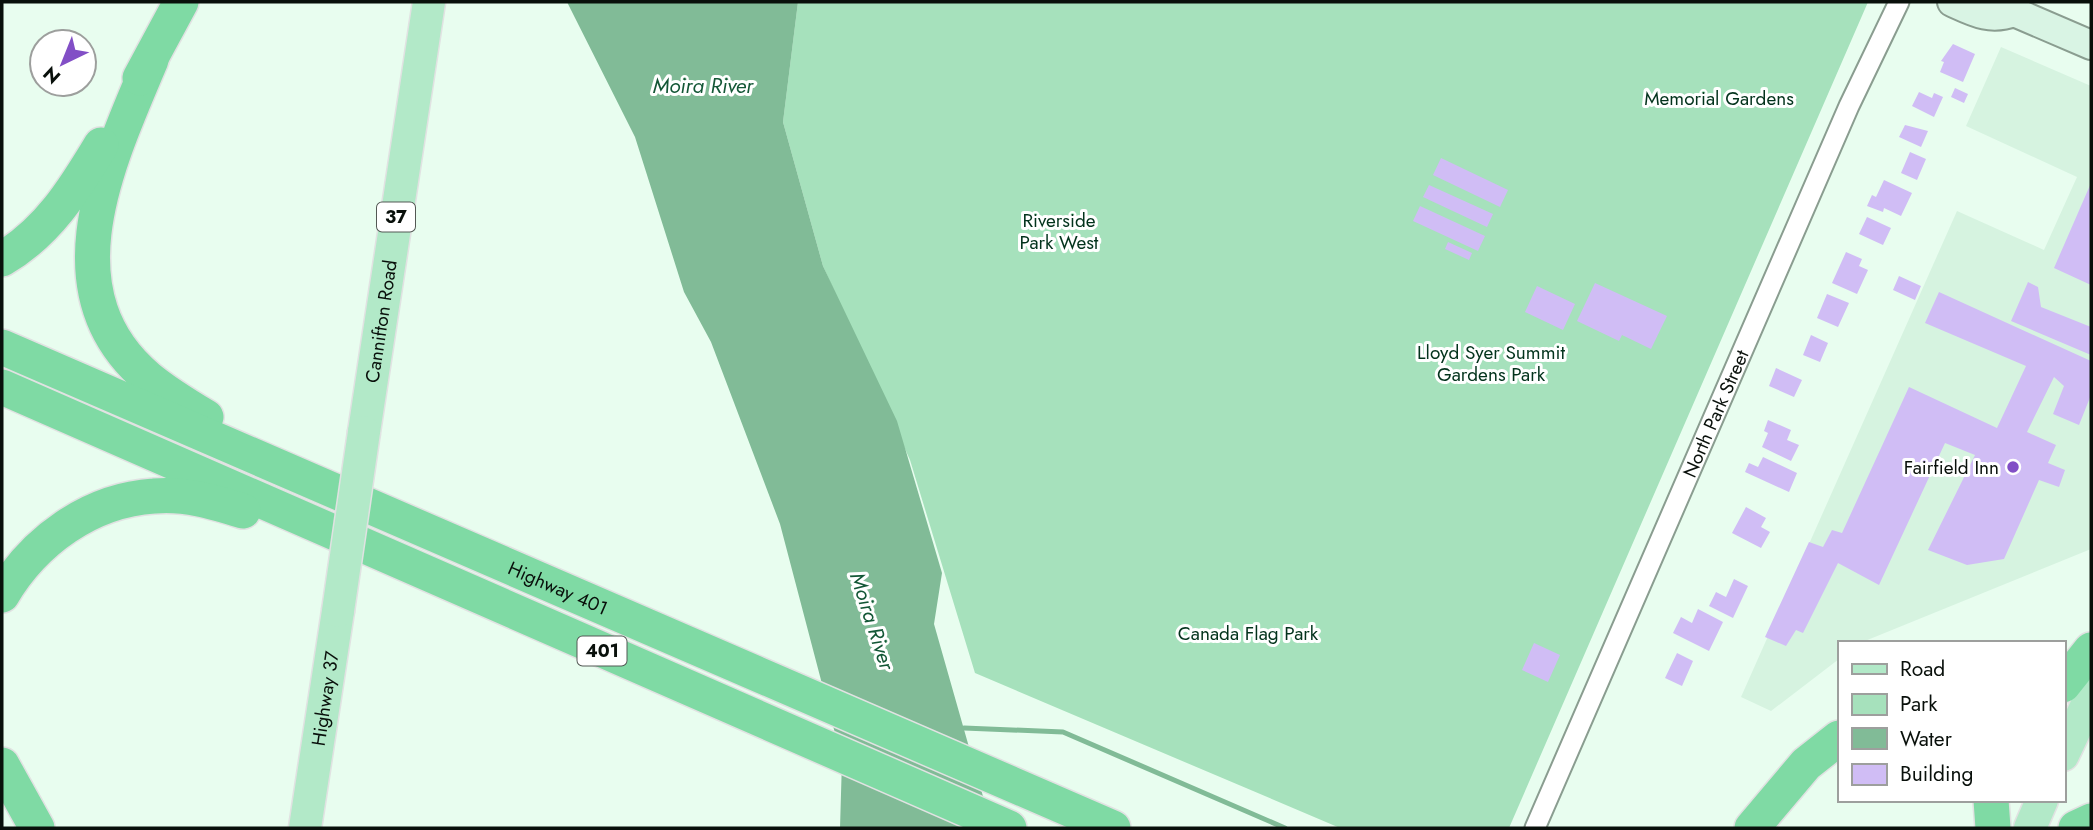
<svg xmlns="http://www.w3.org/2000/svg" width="2093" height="830" font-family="Jost,sans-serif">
	<rect width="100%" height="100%" fill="#e8fdef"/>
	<!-- built -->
	<path fill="#d6f3e0" d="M 2001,47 L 2091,86 L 2091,549 L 1860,643 L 1839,643 L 1839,659 L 1771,711 L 1741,697 L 1957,211 L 2044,250 L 2077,177 L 1966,126 Z"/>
	<!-- green -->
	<path fill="#a6e1bc" d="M 798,2 L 1868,2 L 1509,828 L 1340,828 L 975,673 L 910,460 L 823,266 L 783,122 Z"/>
	<!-- water -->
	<path fill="#81bb97" d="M 567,2 L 798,2 L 783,122 L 823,266 L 897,421 L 942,573 L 934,624 L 992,828 L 840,828 L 842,760 L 780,524 L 711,342 L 684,292 L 635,137 Z"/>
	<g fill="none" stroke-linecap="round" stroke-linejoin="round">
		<!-- stream -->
		<path stroke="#81bb97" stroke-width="5" d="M 964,728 L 1063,732 L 1285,828"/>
	</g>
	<!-- building -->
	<path fill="#d0bdf5" d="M 1953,44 L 1975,54 L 1963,82 L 1940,72 L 1944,62 L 1941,61 Z
		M 1955,88 L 1968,94 L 1964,103 L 1951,97 Z
		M 1919,92 L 1932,98 L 1934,93 L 1943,97 L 1934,117 L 1912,106 Z
		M 1905,125 L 1928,131 L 1921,147 L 1899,137 Z
		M 1910,152 L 1926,159 L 1917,180 L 1901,173 Z
		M 1441,158 L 1508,190 L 1500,207 L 1433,175 Z
		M 1884,180 L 1912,193 L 1901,216 L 1884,208 L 1883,212 L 1867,206 L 1872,195 L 1876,197 Z
		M 2091,183 L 2091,285 L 2054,268 Z
		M 1429,185 L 1493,214 L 1487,227 L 1423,197 Z
		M 1420,206 L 1485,236 L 1478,251 L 1413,221 Z
		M 1867,217 L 1891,228 L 1883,245 L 1859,234 Z
		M 1448,242 L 1472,253 L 1469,260 L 1445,249 Z
		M 1846,252 L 1862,259 L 1859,266 L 1868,270 L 1857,294 L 1832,283 Z
		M 1899,276 L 1921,286 L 1915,300 L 1893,290 Z
		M 2028,282 L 2038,287 L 2041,307 L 2091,327 L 2091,355 L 2011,321 Z
		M 1595,283 L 1667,316 L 1651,349 L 1622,335 L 1619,341 L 1577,321 Z
		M 1537,286 L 1575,304 L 1563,330 L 1525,312 Z
		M 1939,292 L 2091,361 L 2091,395 L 2079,425 L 2053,414 L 2064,386 L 2054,377 L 2027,432 L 2056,445 L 2048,463 L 2065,470 L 2059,487 L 2039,480 L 2004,559 L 1967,565 L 1928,550 L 1975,455 L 1945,443 L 1879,585 L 1838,563 L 1803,633 L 1796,630 L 1786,646 L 1765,637 L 1809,542 L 1823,547 L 1832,530 L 1842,533 L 1909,387 L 1997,428 L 2026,366 L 1925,323 Z
		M 1827,294 L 1849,303 L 1838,327 L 1817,318 Z
		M 1811,335 L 1828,343 L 1820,362 L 1803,355 Z
		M 1776,368 L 1802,380 L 1794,397 L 1769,386 Z
		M 1768,420 L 1791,430 L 1787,440 L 1799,445 L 1791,461 L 1762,447 L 1768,433 L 1764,431 Z
		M 1763,457 L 1797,473 L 1789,492 L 1745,472 L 1749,463 L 1758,467 Z
		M 1746,507 L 1766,518 L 1761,527 L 1770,532 L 1761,548 L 1732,533 Z
		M 1734,579 L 1748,586 L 1733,618 L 1709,606 L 1716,592 L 1726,597 Z
		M 1698,609 L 1723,622 L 1709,651 L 1673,633 L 1681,617 L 1692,623 Z
		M 1534,643 L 1560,655 L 1548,682 L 1522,670 Z
		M 1677,653 L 1693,661 L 1682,686 L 1665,678 Z"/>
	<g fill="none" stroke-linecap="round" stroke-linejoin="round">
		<defs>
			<g id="minor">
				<path id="s1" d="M 1535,828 L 1849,106 L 1899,2"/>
			</g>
			<path id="secondary" d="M 1952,2 C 1974,12 1990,21 2014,12
				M 2007,2 L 2014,12 L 2091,45"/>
			<g id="primary">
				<path id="s2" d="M 364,432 L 429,2"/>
				<path d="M 2063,755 L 2091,696"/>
				<path id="s3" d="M 305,828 L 338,611"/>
				<path d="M 2030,828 L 2042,800"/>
			</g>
			<g id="motorway">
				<path d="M 151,60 C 109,160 45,291 148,378 C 166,393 186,405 206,417"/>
				<path d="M 140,78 L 181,2"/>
				<path d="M 2,259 C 48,232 74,190 101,145"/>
				<path id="s4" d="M 2,347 L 1113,828"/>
				<path d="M 2,387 L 1009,828"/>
				<path d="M 2,595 C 34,541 90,500 154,496 C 185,493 214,502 243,511"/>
				<path d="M 2063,685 L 2091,650"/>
				<path d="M 2,765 L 37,828"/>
				<path d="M 1991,800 L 1993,828"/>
				<path d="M 1752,828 L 1806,764 L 1839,738"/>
				<path d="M 2076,828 L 2091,821"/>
			</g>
		</defs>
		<!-- minor casing -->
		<use href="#minor" stroke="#8a9d90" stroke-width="23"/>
		<!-- secondary casing -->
		<use href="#secondary" stroke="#8a9d90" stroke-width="32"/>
		<!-- primary casing -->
		<use href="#primary" stroke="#e1e2e2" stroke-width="35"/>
		<!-- motorway casing -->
		<use href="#motorway" stroke="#e1e2e2" stroke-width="38"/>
		<!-- minor -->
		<use href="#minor" stroke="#fff" stroke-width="19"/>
		<!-- secondary -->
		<use href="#secondary" stroke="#d9f4e4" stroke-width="28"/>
		<!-- primary -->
		<use href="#primary" stroke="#b2e9c8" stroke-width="32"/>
		<!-- motorway -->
		<use href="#motorway" stroke="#7fdaa4" stroke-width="35"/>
		<defs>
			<path id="primary-bridge" d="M 338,611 L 364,432"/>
		</defs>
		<!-- primary-bridge casing -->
		<use href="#primary-bridge" stroke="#e1e2e2" stroke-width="35" stroke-linecap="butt"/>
		<!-- primary-bridge -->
		<use href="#primary-bridge" stroke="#b2e9c8" stroke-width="32"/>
	</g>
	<!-- markers -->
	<circle fill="#824fc6" stroke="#fff" stroke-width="2.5" cx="2013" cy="467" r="7"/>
	<g text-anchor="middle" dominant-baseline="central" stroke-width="6" stroke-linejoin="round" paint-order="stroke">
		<!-- shield labels -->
		<g fill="#fff" stroke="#535854" stroke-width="2">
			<rect x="377" y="202.5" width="38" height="29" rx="5"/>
			<rect x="577.5" y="636.5" width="49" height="29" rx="5"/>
		</g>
		<g font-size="18" font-weight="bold" fill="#09100b">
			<text x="396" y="217">37</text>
			<text x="602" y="651">401</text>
		</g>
		<!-- park labels -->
		<g font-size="19" fill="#03331c" stroke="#fff">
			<text x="1719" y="98">Memorial Gardens</text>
			<text x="1059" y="220">Riverside<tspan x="1059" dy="22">Park West</tspan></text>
			<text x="1491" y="352">Lloyd Syer Summit<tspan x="1491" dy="22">Gardens Park</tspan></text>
			<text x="1248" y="633">Canada Flag Park</text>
		</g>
		<!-- street labels -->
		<g font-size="19" fill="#09100b" stroke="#fff">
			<text stroke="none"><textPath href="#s2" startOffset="112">Cannifton Road</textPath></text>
			<text stroke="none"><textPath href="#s1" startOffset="452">North Park Street</textPath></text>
			<text stroke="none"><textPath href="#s4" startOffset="606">Highway 401</textPath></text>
			<text stroke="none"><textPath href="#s3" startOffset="131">Highway 37</textPath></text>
		</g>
		<!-- poi labels -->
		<g font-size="19" fill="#09100b" stroke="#fff" text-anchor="end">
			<text x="1999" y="467">Fairfield Inn</text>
		</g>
		<!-- water labels -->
		<g font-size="21" font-style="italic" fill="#135736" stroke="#fff">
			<text x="703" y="86">Moira River</text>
			<text transform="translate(872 621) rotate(72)">Moira River</text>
		</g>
	</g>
	<!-- border -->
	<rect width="2093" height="830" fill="none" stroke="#09100b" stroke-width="7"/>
	<!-- legend -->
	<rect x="1838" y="641" width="228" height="161" fill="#ffffff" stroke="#9d9f9d" stroke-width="2"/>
	<rect x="1852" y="664" width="35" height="10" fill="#b2e9c8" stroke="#9d9f9d" stroke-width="2"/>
	<text x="1900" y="676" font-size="21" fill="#09100b">Road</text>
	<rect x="1852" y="694" width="35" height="21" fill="#a6e1bc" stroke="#9d9f9d" stroke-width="2"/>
	<text x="1900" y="711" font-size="21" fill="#09100b">Park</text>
	<rect x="1852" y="728" width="35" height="21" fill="#81bb97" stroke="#9d9f9d" stroke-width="2"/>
	<text x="1900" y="746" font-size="21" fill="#09100b">Water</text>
	<rect x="1852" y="764" width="35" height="21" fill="#d0bdf5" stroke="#9d9f9d" stroke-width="2"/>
	<text x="1900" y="781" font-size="21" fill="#09100b">Building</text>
	<!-- north arrow -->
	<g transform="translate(63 63) rotate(223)"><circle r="33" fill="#ffffff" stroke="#9d9f9d" stroke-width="2"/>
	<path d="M0-5L12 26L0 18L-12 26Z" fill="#824fc6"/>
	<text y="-10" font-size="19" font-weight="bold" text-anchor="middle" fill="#09100b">N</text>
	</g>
</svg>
